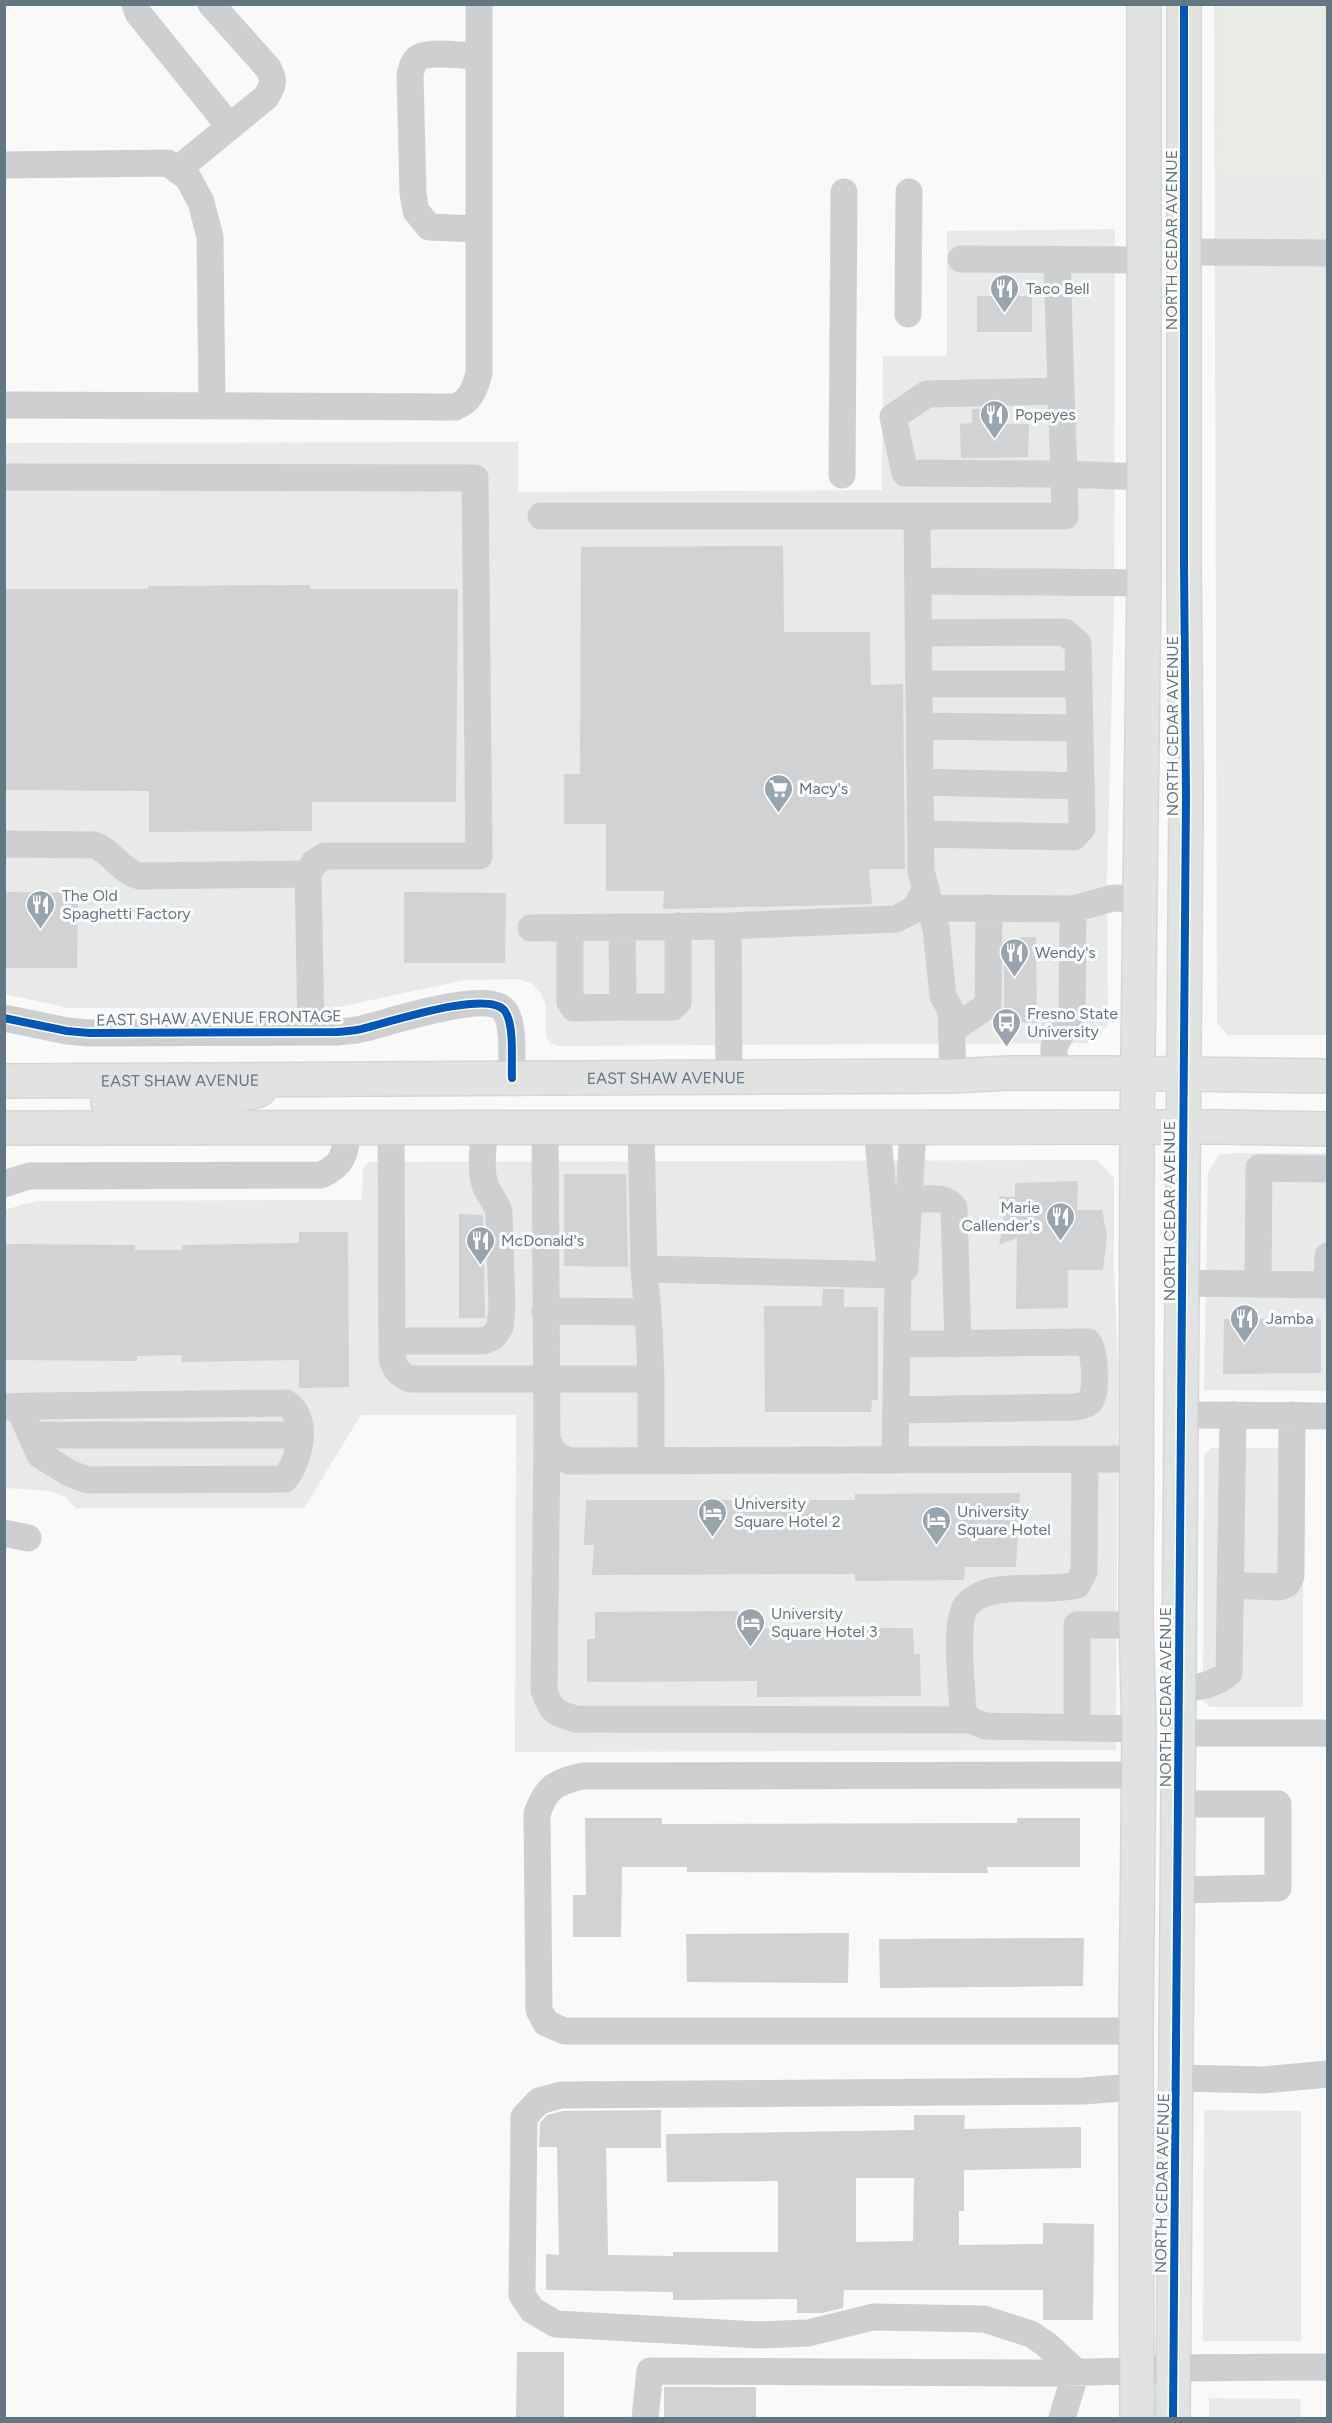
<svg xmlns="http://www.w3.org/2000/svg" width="1332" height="2423" font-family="Figtree,sans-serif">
	<rect width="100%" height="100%" fill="#f9f9f9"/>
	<!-- built -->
	<path fill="#e8e9e9" d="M 1214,5 L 1327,5 L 1327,1035 L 1228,1035 L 1217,1023 Z
		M 1115,229 L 1114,613 L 1107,879 L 1108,1025 L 1091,1043 L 558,1046 L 550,1043 L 546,1036 L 546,1005 L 541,993 L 531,983 L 517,979 L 465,980 L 334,1008 L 68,1008 L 5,994 L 5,443 L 518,442 L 518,492 L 882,490 L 883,356 L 947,356 L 947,231 Z
		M 1232,1153 L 1327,1153 L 1327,1391 L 1204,1390 L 1208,1172 L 1219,1155 Z
		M 1097,1160 L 1114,1178 L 1114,1268 L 1118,1364 L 1116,1750 L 515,1752 L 516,1415 L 361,1415 L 304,1508 L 76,1508 L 65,1497 L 51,1491 L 5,1488 L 5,1210 L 24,1204 L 39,1201 L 362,1200 L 363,1168 L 369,1162 Z
		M 1211,1448 L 1303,1448 L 1303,1707 L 1210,1707 L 1203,1701 L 1204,1455 Z
		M 1204,2110 L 1301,2111 L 1301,2341 L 1203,2341 Z
		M 1209,2398 L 1301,2399 L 1300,2418 L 1209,2418 Z"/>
	<!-- green -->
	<path fill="#e8ebe6" d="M 1221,5 L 1327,5 L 1327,175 L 1220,175 Z"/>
	<!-- building -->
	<path fill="#d0d2d3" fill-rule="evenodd" d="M 977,296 L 1032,296 L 1032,332 L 977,332 Z
		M 1006,408 L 1006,424 L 1029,424 L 1028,457 L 961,458 L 960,424 L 972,423 L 972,409 Z
		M 783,546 L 784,632 L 870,632 L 871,685 L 903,684 L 905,869 L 869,869 L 872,904 L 663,909 L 664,891 L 606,891 L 606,824 L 564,824 L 564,774 L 580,774 L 581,547 Z
		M 310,585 L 310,589 L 458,589 L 456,802 L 312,802 L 312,831 L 149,832 L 149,791 L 4,790 L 4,589 L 148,589 L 148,586 Z
		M 4,892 L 78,893 L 77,968 L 4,968 Z
		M 404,892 L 506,893 L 505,963 L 404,963 Z
		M 1019,937 L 1036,937 L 1037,1023 L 1004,1022 L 1004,940 L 1019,940 Z
		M 564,1174 L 626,1174 L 628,1267 L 564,1266 Z
		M 1078,1181 L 1077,1210 L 1102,1210 L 1107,1236 L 1103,1270 L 1068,1270 L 1068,1308 L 1016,1309 L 1017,1238 L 999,1245 L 1004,1220 L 999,1196 L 1015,1197 L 1015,1183 Z
		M 459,1214 L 483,1215 L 485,1318 L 459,1318 Z
		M 299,1232 L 348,1232 L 349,1387 L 299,1388 L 299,1360 L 181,1362 L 182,1355 L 137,1356 L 137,1361 L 4,1360 L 4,1244 L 135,1245 L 135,1250 L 182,1250 L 182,1245 L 299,1243 Z
		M 823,1289 L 844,1289 L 844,1307 L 878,1307 L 878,1400 L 872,1400 L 871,1412 L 765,1412 L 764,1306 L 822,1306 Z
		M 1224,1319 L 1321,1319 L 1321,1373 L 1223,1374 Z
		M 1020,1493 L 1016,1567 L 965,1567 L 964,1580 L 855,1581 L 855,1574 L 592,1575 L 594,1545 L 584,1545 L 586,1500 L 855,1500 L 855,1494 Z
		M 738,1611 L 738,1629 L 913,1628 L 914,1654 L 920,1654 L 921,1696 L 757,1697 L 757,1681 L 587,1682 L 587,1639 L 595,1639 L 595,1612 Z
		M 585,1818 L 662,1818 L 662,1824 L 1017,1823 L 1017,1818 L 1080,1818 L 1080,1867 L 987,1867 L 988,1873 L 687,1872 L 687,1867 L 622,1867 L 621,1937 L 573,1937 L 573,1895 L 586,1895 Z
		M 849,1933 L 848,1983 L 687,1982 L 686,1934 Z
		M 1084,1938 L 1083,1986 L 880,1988 L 879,1939 Z
		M 661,2110 L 661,2148 L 606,2148 L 608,2255 L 673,2256 L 673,2252 L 778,2252 L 778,2181 L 667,2182 L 666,2134 L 914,2130 L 914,2115 L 965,2115 L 964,2129 L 1081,2127 L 1081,2168 L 964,2170 L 964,2211 L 959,2211 L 959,2245 L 1043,2244 L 1043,2223 L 1094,2224 L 1093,2320 L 1043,2320 L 1043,2290 L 844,2290 L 843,2308 L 822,2313 L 797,2313 L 797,2299 L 673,2300 L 673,2292 L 546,2290 L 546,2254 L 559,2255 L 557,2147 L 539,2147 L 540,2123 L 547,2115 L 563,2111 ZM 856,2178 L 914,2178 L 913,2241 L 856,2242 Z
		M 517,2352 L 564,2352 L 564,2418 L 516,2418 Z
		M 664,2387 L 756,2387 L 756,2418 L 664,2418 Z"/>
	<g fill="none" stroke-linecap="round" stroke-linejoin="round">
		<defs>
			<g id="major">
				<path id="s1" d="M 4,1081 L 953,1076 L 1008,1073 L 1107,1073 L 1328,1076"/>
				<path d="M 108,1102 L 213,1102 L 259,1090"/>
				<path d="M 4,1128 L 1222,1127 L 1328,1129"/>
				<path d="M 1137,2418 L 1136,2031 L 1139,1729 L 1136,1625 L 1137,1128 L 1144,583 L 1144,4"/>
				<path d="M 1173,2418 L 1186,796 L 1184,561 L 1184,4"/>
			</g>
		</defs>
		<!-- major casing -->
		<use href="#major" stroke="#d5d6d7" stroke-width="36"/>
		<!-- minor -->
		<path stroke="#cecfd0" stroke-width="27" d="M 135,4 L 138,13 L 230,127
			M 479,56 C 465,56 432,51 420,57 C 413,60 412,68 410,74 L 413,194 L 416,211 L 429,227 L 479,229
			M 4,165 L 168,163 L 188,178 L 201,202 L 210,237 L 212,406
			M 177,170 L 266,97 C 273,86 275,80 268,68 L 211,4
			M 1184,252 L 1328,253
			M 961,259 L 1144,260
			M 1057,260 L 1061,391
			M 908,314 L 909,192
			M 1061,391 L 1064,474 L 905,473 L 893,417 L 927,394 Z
			M 4,405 L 455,407 C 471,401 475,388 479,373 L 479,4
			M 842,475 L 844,192
			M 4,477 L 475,478 L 479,856 L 325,856 L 314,863 L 308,874
			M 541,516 L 1065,516 L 1064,474 L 1143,477
			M 917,516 L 921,871 L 936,929 L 943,996 L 951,1011 L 953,1076
			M 919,581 L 1144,583
			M 919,633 L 1065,632 L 1078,644 L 1082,828 L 1074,837 L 921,834
			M 920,684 L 1079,684
			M 920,726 L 1080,728
			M 921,782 L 1081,786
			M 4,844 L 94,845 C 112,851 122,873 140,876 L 308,874 L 311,1032
			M 931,908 L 1073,909
			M 728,926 L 729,1077
			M 622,927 L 623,1007 L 673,1007 L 678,1002 L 678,926
			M 531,928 L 728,926 L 896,919 L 915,909 L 926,888
			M 570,928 L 570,1002 L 574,1008 L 623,1007
			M 4,1018 L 67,1031 L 89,1033 L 337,1032 C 347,1031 356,1031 365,1028 C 390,1022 486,990 504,1010 C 515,1023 511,1061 512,1078
			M 952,1030 L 988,1005 L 989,908
			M 1054,1073 L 1054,1046 L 1072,1016 L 1073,909 L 1113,898 L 1139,899
			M 391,1126 L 392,1358 C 395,1370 399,1374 410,1379 L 651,1379
			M 545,1127 L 547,1439 L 554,1454 L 569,1461 L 1137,1459
			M 877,1127 L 890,1267 L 898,1275 L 905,1268 L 913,1128
			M 641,1129 L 644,1269 L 649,1327 L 651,1379 L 651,1460
			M 4,1184 L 29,1176 L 321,1175 C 346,1164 345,1151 348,1126
			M 909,1200 C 924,1200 946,1194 954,1208 L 958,1344
			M 644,1269 L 898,1275 L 895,1460
			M 1182,1283 L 1328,1285
			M 1258,1283 L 1259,1168 L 1328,1169
			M 1327,1284 L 1328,1256
			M 545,1311 L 648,1312
			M 392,1341 L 483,1341 L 493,1337 L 500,1327 L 502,1307 L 499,1212 C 496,1202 490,1196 486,1187 C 479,1170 484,1146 484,1128
			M 4,1407 L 38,1406 L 286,1403 C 310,1418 300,1459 285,1479 L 87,1480 L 69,1473 L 40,1455 L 18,1406
			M 896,1410 L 1074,1407 C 1080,1406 1087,1406 1091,1400 C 1097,1391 1095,1349 1088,1342 L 897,1344
			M 1181,1415 L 1328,1416
			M 31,1435 L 299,1435
			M 547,1439 L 544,1690 C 551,1712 555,1713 576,1719 L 970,1720
			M 1085,1459 L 1084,1572 L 1077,1585 C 1051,1591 1025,1586 999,1590 C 987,1591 973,1597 966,1606 C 954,1623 962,1688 963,1712 L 970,1720 L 985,1726 L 1139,1729
			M 4,1533 L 28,1538
			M 1230,1585 L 1279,1587 L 1287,1584 L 1291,1576 L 1292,1415
			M 1179,1689 C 1199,1687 1213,1686 1229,1673 L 1233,1415
			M 1077,1728 L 1077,1625 L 1136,1625
			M 1178,1733 L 1328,1733
			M 1177,1890 L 1278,1888 L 1278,1804 L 1178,1804
			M 1136,2031 L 564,2031 L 546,2023 L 539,2010 L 537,1814 C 546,1787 555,1783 582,1776 L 1137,1775
			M 1177,2078 L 1263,2080 L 1328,2074
			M 645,2418 L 650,2371 L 1033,2373 L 1138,2371 L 1173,2368 L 1328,2367
			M 1062,2418 L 1076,2372 L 1047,2345 L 1031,2334 L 984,2319 L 873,2317 L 808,2333 L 759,2335 L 556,2324 L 532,2310 L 522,2295 L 524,2117 L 539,2101 L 561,2095 L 1083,2091 L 1136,2087"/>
		<!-- major -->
		<use href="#major" stroke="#e1e2e2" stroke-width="33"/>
		<defs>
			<path id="cycleway" d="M 4,1018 L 67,1031 L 89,1033 L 337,1032 C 347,1031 356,1031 365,1028 C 390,1022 486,990 504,1010 C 515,1023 511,1061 512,1078
				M 1173,2418 L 1186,796 L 1184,561 L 1184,4"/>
		</defs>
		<!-- cycleway casing -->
		<use href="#cycleway" stroke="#fff" stroke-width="11"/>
		<!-- cycleway -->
		<use href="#cycleway" stroke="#0057b8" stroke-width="8"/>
	</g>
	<!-- icons -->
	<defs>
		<symbol id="restaurant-pin" viewBox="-11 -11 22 30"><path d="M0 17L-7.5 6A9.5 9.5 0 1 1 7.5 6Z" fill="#99a4ac" stroke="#fff"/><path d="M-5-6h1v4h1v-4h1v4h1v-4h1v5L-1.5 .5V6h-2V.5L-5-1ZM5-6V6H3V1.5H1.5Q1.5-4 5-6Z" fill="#fff"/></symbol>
		<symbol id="supermarket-pin" viewBox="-11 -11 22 30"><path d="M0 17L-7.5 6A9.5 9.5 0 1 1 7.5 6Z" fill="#99a4ac" stroke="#fff"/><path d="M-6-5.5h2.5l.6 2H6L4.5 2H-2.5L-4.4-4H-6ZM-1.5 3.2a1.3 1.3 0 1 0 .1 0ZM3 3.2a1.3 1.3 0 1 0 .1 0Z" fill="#fff"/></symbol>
		<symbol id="bus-pin" viewBox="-11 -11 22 30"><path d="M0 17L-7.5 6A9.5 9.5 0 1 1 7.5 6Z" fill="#99a4ac" stroke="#fff"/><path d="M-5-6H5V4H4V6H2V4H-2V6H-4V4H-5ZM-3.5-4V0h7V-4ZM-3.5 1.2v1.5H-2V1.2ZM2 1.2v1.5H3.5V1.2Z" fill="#fff"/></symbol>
		<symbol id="hotel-pin" viewBox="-11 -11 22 30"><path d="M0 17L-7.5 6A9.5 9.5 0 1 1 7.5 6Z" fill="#99a4ac" stroke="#fff"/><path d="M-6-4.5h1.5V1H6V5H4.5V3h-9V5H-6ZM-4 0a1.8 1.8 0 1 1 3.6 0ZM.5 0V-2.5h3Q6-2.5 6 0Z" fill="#fff"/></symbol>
	</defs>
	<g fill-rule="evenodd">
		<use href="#restaurant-pin" x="988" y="272" width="33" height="45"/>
		<use href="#restaurant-pin" x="978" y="398" width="33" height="45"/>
		<use href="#supermarket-pin" x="762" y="772" width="33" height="45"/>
		<use href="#restaurant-pin" x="24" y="888" width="33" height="45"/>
		<use href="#restaurant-pin" x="998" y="936" width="33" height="45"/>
		<use href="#bus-pin" x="990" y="1006" width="33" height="45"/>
		<use href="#restaurant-pin" x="1044" y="1200" width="33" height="45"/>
		<use href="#restaurant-pin" x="464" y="1224" width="33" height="45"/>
		<use href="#restaurant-pin" x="1228" y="1302" width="33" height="45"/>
		<use href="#hotel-pin" x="696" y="1496" width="33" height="45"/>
		<use href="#hotel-pin" x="920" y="1504" width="33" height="45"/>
		<use href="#hotel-pin" x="734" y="1606" width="33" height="45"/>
	</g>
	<g text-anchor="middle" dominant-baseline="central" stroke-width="6" stroke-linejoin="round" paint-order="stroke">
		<!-- street labels -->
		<g font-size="16" fill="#657683" stroke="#fff">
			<text transform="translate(1171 240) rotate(-90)">NORTH CEDAR AVENUE</text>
			<text transform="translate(1172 726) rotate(-90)">NORTH CEDAR AVENUE</text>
			<text transform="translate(219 1018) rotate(-1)">EAST SHAW AVENUE FRONTAGE</text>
			<text stroke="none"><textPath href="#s1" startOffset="662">EAST SHAW AVENUE</textPath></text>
			<text stroke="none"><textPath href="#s1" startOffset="176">EAST SHAW AVENUE</textPath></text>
			<text transform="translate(1169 1211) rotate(-90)">NORTH CEDAR AVENUE</text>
			<text transform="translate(1165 1697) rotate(-90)">NORTH CEDAR AVENUE</text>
			<text transform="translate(1162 2183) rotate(-89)">NORTH CEDAR AVENUE</text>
		</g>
		<!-- poi labels -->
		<g font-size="16" fill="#657683" stroke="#fff" text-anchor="start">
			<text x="1026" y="288">Taco Bell</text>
			<text x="1015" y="414">Popeyes</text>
			<text x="799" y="788">Macy's</text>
			<text x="62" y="895">The Old<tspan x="62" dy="18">Spaghetti Factory</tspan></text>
			<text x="1035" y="952">Wendy's</text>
			<text x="1027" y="1013">Fresno State<tspan x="1027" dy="18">University</tspan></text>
			<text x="1040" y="1207" text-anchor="end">Marie<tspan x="1040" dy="18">Callender's</tspan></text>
			<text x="501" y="1240">McDonald's</text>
			<text x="1266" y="1318">Jamba</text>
			<text x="734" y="1503">University<tspan x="734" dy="18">Square Hotel 2</tspan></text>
			<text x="957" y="1511">University<tspan x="957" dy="18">Square Hotel</tspan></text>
			<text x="771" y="1613">University<tspan x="771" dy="18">Square Hotel 3</tspan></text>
		</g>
	</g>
	<!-- border -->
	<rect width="1332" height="2423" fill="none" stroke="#657683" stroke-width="12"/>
</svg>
